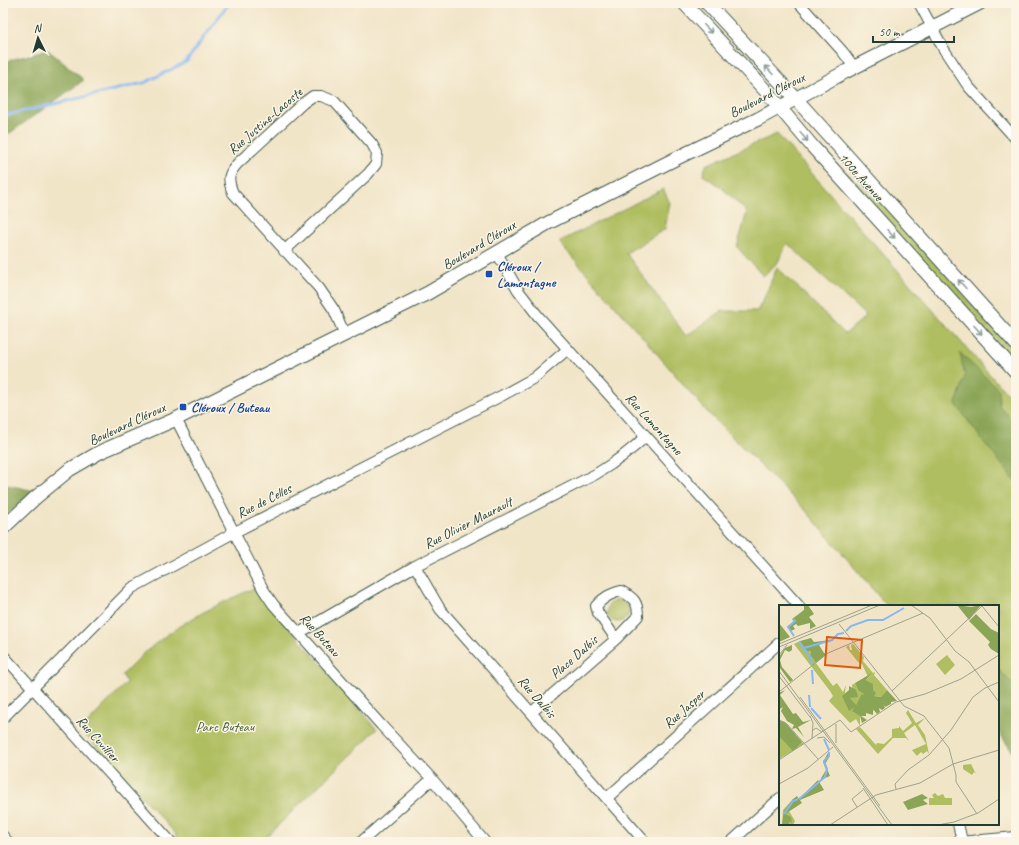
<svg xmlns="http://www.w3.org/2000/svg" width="1019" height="845" font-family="Caveat,sans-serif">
	<rect width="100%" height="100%" fill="#fcf5e5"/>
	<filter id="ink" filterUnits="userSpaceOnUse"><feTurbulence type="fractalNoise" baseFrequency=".025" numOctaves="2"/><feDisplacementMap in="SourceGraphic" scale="8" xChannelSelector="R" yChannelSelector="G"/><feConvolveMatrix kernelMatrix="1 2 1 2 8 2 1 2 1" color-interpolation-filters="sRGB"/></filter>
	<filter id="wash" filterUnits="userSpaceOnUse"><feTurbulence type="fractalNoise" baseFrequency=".012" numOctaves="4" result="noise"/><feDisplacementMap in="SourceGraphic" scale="16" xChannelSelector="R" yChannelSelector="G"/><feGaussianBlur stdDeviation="0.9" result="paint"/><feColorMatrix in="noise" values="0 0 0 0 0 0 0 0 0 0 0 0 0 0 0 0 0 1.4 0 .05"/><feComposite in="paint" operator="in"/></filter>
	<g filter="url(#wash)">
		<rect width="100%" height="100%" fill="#f1e5c8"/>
		<!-- green -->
		<path fill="#afbe61" stroke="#677e4a" d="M 777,134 L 1016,404 L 1016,687 L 998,669 L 998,606 L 887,606 L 807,512 L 708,413 L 640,334 L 559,242 L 663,189 L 670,203 L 665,229 L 626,253 L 686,336 L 722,311 L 757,311 L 765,296 L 777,267 L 845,334 L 866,316 L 787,243 L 778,262 L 763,276 L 737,247 L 747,212 L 721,187 L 703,175 L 706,165 Z
			M 846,173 L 883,205 L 1016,353 L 1016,364 L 845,174 Z
			M 255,588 L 377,729 L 261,842 L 180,842 L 175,833 L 81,730 L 127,682 L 122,675 C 133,665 143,653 155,644 C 184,620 220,603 255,588 Z
			M607 611a11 11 0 1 1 22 0a11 11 0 1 1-22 0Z"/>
		<!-- forest -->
		<path fill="#8ba557" stroke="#557146" d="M 48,50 L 84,80 L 3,138 L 3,62 Z
			M 960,353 L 999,390 L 999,405 L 1016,425 L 1016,482 L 983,441 L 956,404 L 965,377 Z
			M 3,484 L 35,491 L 3,518 Z
			M 998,669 L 1016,687 L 1016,757 L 998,731 Z"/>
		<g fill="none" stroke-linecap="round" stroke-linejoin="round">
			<!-- stream -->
			<path stroke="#87b7f3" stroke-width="3" d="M 3,116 L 144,83 L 186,62 L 229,3"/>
		</g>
	</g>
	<g filter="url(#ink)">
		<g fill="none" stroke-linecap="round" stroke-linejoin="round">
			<defs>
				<path id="minor" d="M 799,3 L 843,52 L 854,67
					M 919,3 L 943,48 L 968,86 L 1016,139
					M 284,251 L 368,174 L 376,164 L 377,153 L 372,144 L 334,101 L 321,96 L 313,96 L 303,103 L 238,163 C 228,174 227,179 233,193 L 319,288 L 334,310 L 345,335
					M 497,253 L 518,290 L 538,316 L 799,606
					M 176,419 L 263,589 L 273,604 L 381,725 L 432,779 L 485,842
					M 415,566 L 440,609 L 645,842
					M 299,633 L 415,566 L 596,474 C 614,463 631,451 646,436
					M 3,655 L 171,842
					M 532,712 L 616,639 L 638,616 C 638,602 634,598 621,591 C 610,594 604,597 596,606 L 598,613 L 616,639
					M 3,718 L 132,588 L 235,532 L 501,396 L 534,378 L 568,349
					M 607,798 L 780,642
					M 958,824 L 962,841
					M 3,836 L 8,842
					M 361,842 L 432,779
					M 731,842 L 780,798
					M 959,842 L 1016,837"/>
				<path id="tertiary" d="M 684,3 L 765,90 L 812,146 L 1016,372
					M 707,3 L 796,99 L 1016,344
					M 3,528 L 35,498 L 69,470 L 100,452 L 176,419 L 428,293 L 548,223 L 679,157 L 758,119 L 845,72 L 980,3"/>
			</defs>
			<!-- minor casing -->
			<use href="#minor" stroke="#3e564a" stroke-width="12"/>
			<!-- tertiary casing -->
			<use href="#tertiary" stroke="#3e564a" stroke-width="15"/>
			<!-- minor -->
			<use href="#minor" stroke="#fff" stroke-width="10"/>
			<!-- tertiary -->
			<use href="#tertiary" stroke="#fff" stroke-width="13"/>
		</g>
		<!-- one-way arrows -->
		<defs><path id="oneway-shaft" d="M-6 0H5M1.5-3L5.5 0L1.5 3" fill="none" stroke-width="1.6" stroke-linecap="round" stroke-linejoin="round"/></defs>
		<g stroke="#8f9e9a">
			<use href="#oneway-shaft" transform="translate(708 29) rotate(46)"/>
			<use href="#oneway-shaft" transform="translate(769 70) rotate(-132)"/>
			<use href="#oneway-shaft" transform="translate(804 137) rotate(49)"/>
			<use href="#oneway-shaft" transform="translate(891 234) rotate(48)"/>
			<use href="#oneway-shaft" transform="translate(962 284) rotate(-132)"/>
			<use href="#oneway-shaft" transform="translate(978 330) rotate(48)"/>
		</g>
	</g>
	<!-- markers -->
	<g fill="#1a4fb4" stroke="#fcf5e5" stroke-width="1.5">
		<rect x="485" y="270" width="8" height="8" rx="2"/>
		<rect x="179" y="403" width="8" height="8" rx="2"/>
	</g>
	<g text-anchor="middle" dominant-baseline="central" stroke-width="3" stroke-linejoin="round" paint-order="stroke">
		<!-- street labels -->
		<g font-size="14" fill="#1f3d34" stroke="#fcf5e5">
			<text transform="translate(767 95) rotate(-27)">Boulevard Cléroux</text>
			<text transform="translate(265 121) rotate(-41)">Rue Justine-Lacoste</text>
			<text transform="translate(861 177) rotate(48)">100e Avenue</text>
			<text transform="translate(479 245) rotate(-31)">Boulevard Cléroux</text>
			<text transform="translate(127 424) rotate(-25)">Boulevard Cléroux</text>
			<text transform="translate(654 424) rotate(48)">Rue Lamontagne</text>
			<text transform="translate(264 501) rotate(-27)">Rue de Celles</text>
			<text transform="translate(468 523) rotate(-27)">Rue Olivier Maurault</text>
			<text transform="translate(320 635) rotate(48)">Rue Buteau</text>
			<text transform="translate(574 657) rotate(-41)">Place Dalbis</text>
			<text transform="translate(537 697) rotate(49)">Rue Dalbis</text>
			<text transform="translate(684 709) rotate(-42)">Rue Jasper</text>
			<text transform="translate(98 739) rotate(48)">Rue Cuvillier</text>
		</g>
		<!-- transit labels -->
		<g font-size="14" font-weight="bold" fill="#164399" stroke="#fcf5e5" text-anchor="start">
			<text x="497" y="266">Cléroux /<tspan x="497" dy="16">Lamontagne</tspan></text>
			<text x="191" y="407">Cléroux / Buteau</text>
		</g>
		<!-- park labels -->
		<g font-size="14" fill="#435d3f" stroke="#fcf5e5">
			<text x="225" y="726">Parc Buteau</text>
		</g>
	</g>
	<!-- overview -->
	<g transform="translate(779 605)">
		<rect width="220" height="220" fill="#f1e5c8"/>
		<path d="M 21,36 L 28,46 L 32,46 L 31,50 L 54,81 L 58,78 L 64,87 L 67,80 L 65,94 L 69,102 L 76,102 L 81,111 L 81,121 L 77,114 L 71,118 L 50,96 L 54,91 L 51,86 L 15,39 ZM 74,39 L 85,52 L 84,56 L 94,68 L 96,67 L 95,70 L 108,85 L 102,92 L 95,91 L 92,78 L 87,75 L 93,69 L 89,72 L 83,59 L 79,57 L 67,42 L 70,40 L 71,45 L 73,45 L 72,40 ZM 168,50 L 176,60 L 166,70 L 157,59 ZM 76,78 L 79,85 L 82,85 L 98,107 L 94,105 L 95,107 L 90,102 L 86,104 L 87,98 L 82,90 L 77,101 L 71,93 L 74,91 L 73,80 ZM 129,105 L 137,118 L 146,113 L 139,120 L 146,130 L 150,149 L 148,146 L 144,149 L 142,147 L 138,151 L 133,145 L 147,139 L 136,120 L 125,128 L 130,136 L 127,133 L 114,133 L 99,149 L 77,124 L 81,122 L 97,140 L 98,138 L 105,139 L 113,132 L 113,124 L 120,123 L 120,121 L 124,126 L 133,118 L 127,108 ZM 0,115 L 25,139 L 0,154 ZM 192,159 L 196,167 L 198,169 L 195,167 L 193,170 L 184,164 L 184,160 ZM 156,188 L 159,191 L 164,189 L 166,193 L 173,193 L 173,200 L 150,200 L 150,193 L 155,193 L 153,190 ZM 14,194 L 18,201 L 10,206 L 16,216 L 14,220 L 3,220 L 4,205 Z" fill="#afbe61"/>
		<path d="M 25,0 L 29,0 L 35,9 L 30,12 L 37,21 L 31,24 L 31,18 L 19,21 L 17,19 L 14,21 L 16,24 L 12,26 L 9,22 L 15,17 L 13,14 L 25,5 ZM 178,0 L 192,2 L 202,0 L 190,15 ZM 197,9 L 212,24 L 220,28 L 220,49 L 212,44 L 209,40 L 211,37 L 190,16 ZM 0,18 L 11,32 L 0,37 ZM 32,33 L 35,37 L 51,35 L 40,40 L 45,48 L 48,49 L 37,58 L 31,50 L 32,46 L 28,46 L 21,36 ZM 13,40 L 13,45 L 10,47 L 6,45 L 1,55 L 3,62 L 14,75 L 11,77 L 1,63 L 0,52 L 6,43 ZM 93,68 L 87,75 L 94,79 L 94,85 L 97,88 L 95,91 L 102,92 L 108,85 L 118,96 L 112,97 L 112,99 L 106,102 L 104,99 L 106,103 L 103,105 L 100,103 L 101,107 L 98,109 L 94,104 L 94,110 L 87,108 L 87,111 L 82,111 L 88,115 L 83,118 L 81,111 L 73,106 L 76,102 L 70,106 L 63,91 L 70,85 L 70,81 L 77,85 L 79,92 L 71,93 L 77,100 L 82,90 L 85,89 L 79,85 L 76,78 ZM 6,85 L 1,90 L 14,109 L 17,108 L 24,117 L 32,115 L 19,122 L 25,132 L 17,123 L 13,124 L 15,120 L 8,116 L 2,106 L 4,102 L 1,104 L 0,88 ZM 0,115 L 6,117 L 23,137 L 14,146 L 0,131 ZM 50,146 L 51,151 L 46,159 L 51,171 L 41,175 L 47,165 L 44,157 ZM 39,175 L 45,185 L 21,195 L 23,198 L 6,209 L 12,212 L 13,218 L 11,216 L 9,220 L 3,220 L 5,206 L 14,194 L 18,191 L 20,194 ZM 143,189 L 149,193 L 144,195 L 149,199 L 129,205 L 124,197 Z" fill="#8ba557"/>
		<path fill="none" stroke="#87b7f3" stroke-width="2" d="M 14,14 L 16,16 L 9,22 L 15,31M 67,26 L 72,21 L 89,15 L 104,15 L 125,3M 20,37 L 31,52 L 33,60M 25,43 L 53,35 L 59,29 L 65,28M 33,65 L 34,79M 30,90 L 31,102M 32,103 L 42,114M 45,134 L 50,145M 20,194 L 46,172 L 48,164 L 45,156 L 50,151 L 50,147M 5,209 L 14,196 L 19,194"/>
		<path fill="none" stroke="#9da28d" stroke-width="1" d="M 132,0 L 151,13 L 176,46 L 190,57 L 220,97M 203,1 L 220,22M 60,19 L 125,101 L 145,111 L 170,143 L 177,170 L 177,177 L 198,209M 0,39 L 93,0M 0,42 L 101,0M 0,50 L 8,40M 0,66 L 113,220M 0,71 L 31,112M 113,86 L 204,0M 0,87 L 49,48 L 144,8M 21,92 L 101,201M 31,111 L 34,118 L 33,134M 0,115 L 8,119 L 39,154M 57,119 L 57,138M 33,126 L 37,123 L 43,127M 38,133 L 45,132 L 51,138M 0,155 L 61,115 L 72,127 L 117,97 L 146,89 L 182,74 L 220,50M 0,179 L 29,163 L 54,142M 84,183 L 109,220M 117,184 L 116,179 L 129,165 L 150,150 L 172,125 L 194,92 L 206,83 L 220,77M 78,202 L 73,194 L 84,185M 51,220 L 97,190 L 141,178 L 174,159 L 220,145M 159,220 L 175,217 L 199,208 L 220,194"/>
		<path fill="#de580e" fill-opacity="0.15" stroke="#de580e" stroke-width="2" d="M 48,32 L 83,35 L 81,63 L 46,60 Z"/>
		<rect width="220" height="220" fill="none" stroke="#1f3d34" stroke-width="2"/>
	</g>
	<!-- margin -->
	<rect width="1019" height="845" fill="none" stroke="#fcf5e5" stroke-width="16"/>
	<!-- north arrow -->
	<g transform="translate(38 38) rotate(355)" stroke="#fcf5e5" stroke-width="3" paint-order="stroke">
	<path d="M0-3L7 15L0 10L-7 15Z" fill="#1f3d34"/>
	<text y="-6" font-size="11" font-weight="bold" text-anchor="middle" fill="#1f3d34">N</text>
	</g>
	<!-- scale -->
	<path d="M873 36v6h81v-6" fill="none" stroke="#1f3d34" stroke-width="2"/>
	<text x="879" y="36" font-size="12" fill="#1f3d34" stroke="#fcf5e5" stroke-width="3" paint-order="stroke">50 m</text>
</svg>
